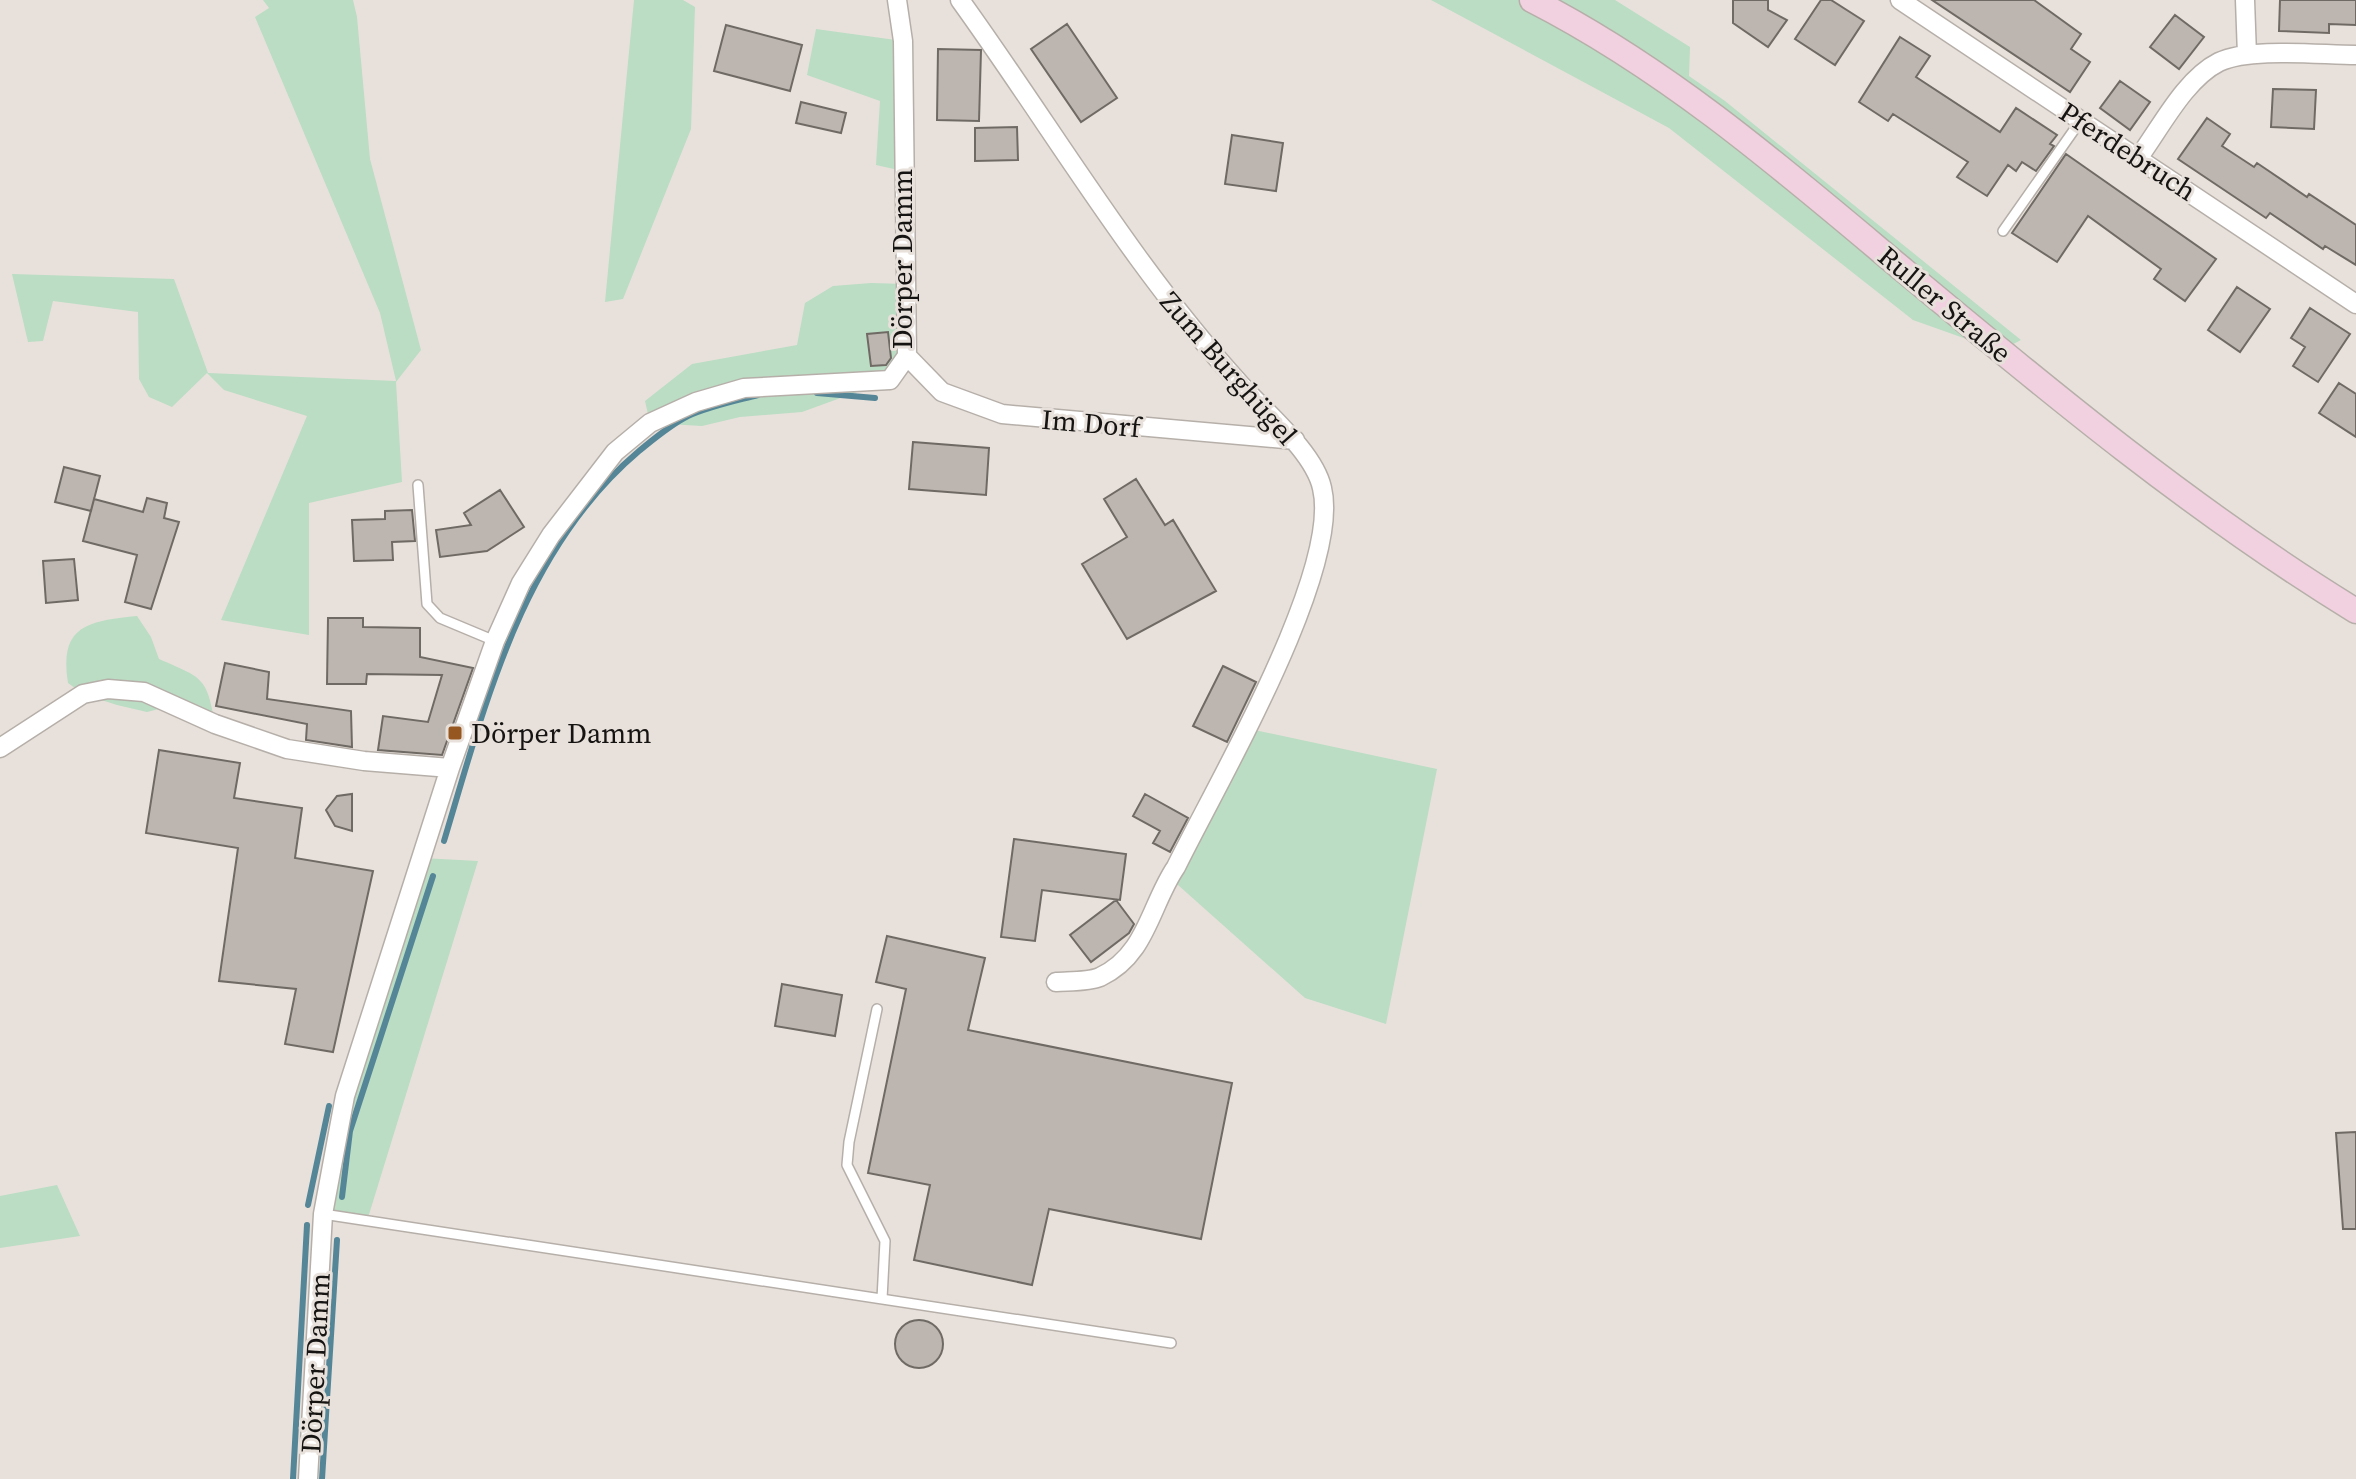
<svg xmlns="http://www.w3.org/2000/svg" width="2356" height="1479" font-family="'Source Serif 4',serif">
	<rect width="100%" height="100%" fill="#e8e1db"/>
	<!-- green -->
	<path fill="#baddc4" d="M 263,0 L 353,0 L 357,17 L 370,159 L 421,350 L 396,382 L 402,482 L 309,503 L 309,635 L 221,620 L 307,416 L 224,390 L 207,373 L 172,407 L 149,397 L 139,379 L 138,312 L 53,301 L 43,341 L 28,342 L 12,274 L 174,279 L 208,373 L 396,381 L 380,313 L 255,17 L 269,8 Z
		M 634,0 L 683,0 L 695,7 L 691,129 L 623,299 L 605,302 Z
		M 1431,0 L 1615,0 L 1690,47 L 1689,76 L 1725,101 L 2021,340 L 2000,351 L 1913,320 L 1669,128 Z
		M 816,29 L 903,41 L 903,171 L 876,165 L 880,101 L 807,75 Z
		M 871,283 L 905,284 L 907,356 L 890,380 L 802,412 L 740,417 L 702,426 L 650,423 L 645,401 L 692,364 L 797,345 L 805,303 L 833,286 Z
		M 137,616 L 151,637 L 159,659 C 202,678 207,676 215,724 L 174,705 L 147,712 L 117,705 L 83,694 L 68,683 C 59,626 87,621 137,616 Z
		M 1245,728 L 1437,769 L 1386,1024 L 1305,998 L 1169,877 Z
		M 422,858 L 478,861 L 367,1221 L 323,1214 L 345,1096 Z
		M 57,1185 L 80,1236 L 0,1248 L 0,1196 Z"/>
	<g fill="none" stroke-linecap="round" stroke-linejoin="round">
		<!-- stream -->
		<path stroke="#548697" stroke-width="6" d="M 817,393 L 875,398
			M 444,841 C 486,701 523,549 639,451 C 655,438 670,425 688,416 C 710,406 735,401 758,395
			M 342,1197 L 350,1131 L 433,876
			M 308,1205 L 329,1106
			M 293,1479 L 307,1225
			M 322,1479 L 337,1240"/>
	</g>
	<!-- building -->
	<path fill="#bdb6b0" stroke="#706a65" stroke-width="2" d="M 1733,0 L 1768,0 L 1768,10 L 1787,20 L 1768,47 L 1733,23 Z
		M 1821,0 L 1831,0 L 1864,21 L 1835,65 L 1795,39 Z
		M 1932,0 L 2034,0 L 2081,34 L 2071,49 L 2090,62 L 2070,92 Z
		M 2280,0 L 2356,0 L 2356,25 L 2329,24 L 2329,33 L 2279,31 Z
		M 2175,15 L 2204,37 L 2179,69 L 2150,47 Z
		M 1067,24 L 1117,98 L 1081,122 L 1031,49 Z
		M 726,25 L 802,45 L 790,91 L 714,71 Z
		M 1900,37 L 1930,56 L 1916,77 L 2000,132 L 2016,108 L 2057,135 L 2050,144 L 2054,146 L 2036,171 L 2022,162 L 2016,171 L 2008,165 L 1987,196 L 1957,177 L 1968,162 L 1893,114 L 1888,121 L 1859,102 Z
		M 938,49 L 981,50 L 979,121 L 937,120 Z
		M 2120,81 L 2150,102 L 2130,130 L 2100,108 Z
		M 2273,89 L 2316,90 L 2314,129 L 2271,127 Z
		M 801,102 L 846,113 L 841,133 L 796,123 Z
		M 2207,118 L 2230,134 L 2222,146 L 2254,167 L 2257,163 L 2307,197 L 2309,194 L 2356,225 L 2356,265 L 2325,246 L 2323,249 L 2270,213 L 2266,218 L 2178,159 Z
		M 1017,127 L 1018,160 L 975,161 L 975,128 Z
		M 1232,135 L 1283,143 L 1276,191 L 1225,184 Z
		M 2066,154 L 2216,259 L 2185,301 L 2154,279 L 2161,269 L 2088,216 L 2057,262 L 2012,233 Z
		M 2237,287 L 2270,309 L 2240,352 L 2208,330 Z
		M 2310,308 L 2350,334 L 2318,382 L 2293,366 L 2305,347 L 2291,338 Z
		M 888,332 L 891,358 L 886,365 L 871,366 L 867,334 Z
		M 2339,383 L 2356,394 L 2356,437 L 2319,413 Z
		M 913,442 L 989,448 L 986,495 L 909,489 Z
		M 64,467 L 100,476 L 91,511 L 55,502 Z
		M 1136,479 L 1165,525 L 1173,520 L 1216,591 L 1127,639 L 1082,564 L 1127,537 L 1104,499 Z
		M 500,490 L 524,527 L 487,551 L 440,557 L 436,530 L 471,525 L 464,513 Z
		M 147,498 L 167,503 L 164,518 L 179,522 L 151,609 L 125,602 L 137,555 L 83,541 L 94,499 L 143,512 Z
		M 412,510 L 415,541 L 392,542 L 393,560 L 354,561 L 352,520 L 385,519 L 385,511 Z
		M 74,559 L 78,600 L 46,603 L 43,561 Z
		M 328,618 L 363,618 L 363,627 L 420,628 L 420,657 L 473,668 L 442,755 L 378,750 L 383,716 L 428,722 L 442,675 L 367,674 L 366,684 L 327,684 Z
		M 225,663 L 269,672 L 267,699 L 351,711 L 352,747 L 306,740 L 307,724 L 216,706 Z
		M 1223,666 L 1256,682 L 1227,742 L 1193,726 Z
		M 159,750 L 240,763 L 234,798 L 302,808 L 295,858 L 373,871 L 333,1052 L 285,1044 L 296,989 L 219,981 L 238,848 L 146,833 Z
		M 352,794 L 352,831 L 335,826 L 326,810 L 337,796 Z
		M 1145,794 L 1188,818 L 1170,852 L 1153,843 L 1160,831 L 1133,816 Z
		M 1014,839 L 1126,854 L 1120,900 L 1042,890 L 1035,941 L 1001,937 Z
		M 1116,900 L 1134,924 L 1129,933 L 1091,962 L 1070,935 Z
		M 887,936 L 985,958 L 968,1030 L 1232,1083 L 1201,1239 L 1049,1209 L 1032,1285 L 914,1260 L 930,1185 L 868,1173 L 906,989 L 876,982 Z
		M 782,984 L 842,995 L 835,1036 L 775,1026 Z
		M 2356,1132 L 2356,1229 L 2343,1229 L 2336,1133 Z
		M895 1344a24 24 0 1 1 48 0a24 24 0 1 1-48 0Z"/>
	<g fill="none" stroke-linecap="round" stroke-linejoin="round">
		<defs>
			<path id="lane" d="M 2003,231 L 2081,120
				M 418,485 L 427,604 L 440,618 L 495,641
				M 877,1009 L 849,1142 L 847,1165 L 885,1241 L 882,1299
				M 323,1214 L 1171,1343"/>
			<path id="street" d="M 960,0 C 1053,129 1133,267 1241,385 C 1265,412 1314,452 1322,488 C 1342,571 1215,787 1176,867 C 1150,905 1147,955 1100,977 C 1088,982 1069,981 1056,982
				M 1900,0 L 2356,304
				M 2245,0 L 2247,55
				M 2139,157 C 2161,127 2185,79 2219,62 C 2250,47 2320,55 2356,55
				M 907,356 L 942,392 L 1002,414 L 1295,440
				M 0,748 L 83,694 L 108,689 L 144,692 L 215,724 L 287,749 L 364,761 L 450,768
				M 308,1479 L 323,1214 L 345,1096 L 450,768 L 495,641 L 521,583 L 551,535 L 615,452 L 650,423 L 696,402 L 744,388 L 890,380 L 907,356 L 903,41 L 897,0"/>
			<path id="secondary" d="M 1532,0 C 1671,71 1789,174 1907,273 C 2051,393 2196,513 2356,611"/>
		</defs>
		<!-- lane casing -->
		<use href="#lane" stroke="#b6afa9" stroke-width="12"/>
		<!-- street casing -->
		<use href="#street" stroke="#b6afa9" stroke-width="21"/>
		<!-- secondary casing -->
		<use href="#secondary" stroke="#b6afa9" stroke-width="27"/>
		<!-- lane -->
		<use href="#lane" stroke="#fff" stroke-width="9"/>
		<!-- street -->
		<use href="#street" stroke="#fff" stroke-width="18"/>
		<!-- secondary -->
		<use href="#secondary" stroke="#f1d0df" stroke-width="24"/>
	</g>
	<!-- markers -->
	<rect fill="#975720" stroke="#e8e1db" stroke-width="3" x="447" y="725" width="16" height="16" rx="4"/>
	<g text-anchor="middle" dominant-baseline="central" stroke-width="6" stroke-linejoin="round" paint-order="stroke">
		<!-- street labels -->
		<g font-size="28" fill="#161412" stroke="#e8e1db">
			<text transform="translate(2128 151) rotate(33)">Pferdebruch</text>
			<text transform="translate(902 259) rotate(-90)">Dörper Damm</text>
			<text transform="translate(1945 304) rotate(40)">Ruller Straße</text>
			<text transform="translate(1229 368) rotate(49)">Zum Burghügel</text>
			<text transform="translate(1091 423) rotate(5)">Im Dorf</text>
			<text transform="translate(315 1363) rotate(-87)">Dörper Damm</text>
		</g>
		<!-- poi labels -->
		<g font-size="28" fill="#161412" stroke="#e8e1db" text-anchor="start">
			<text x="471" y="733">Dörper Damm</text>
		</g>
	</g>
</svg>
